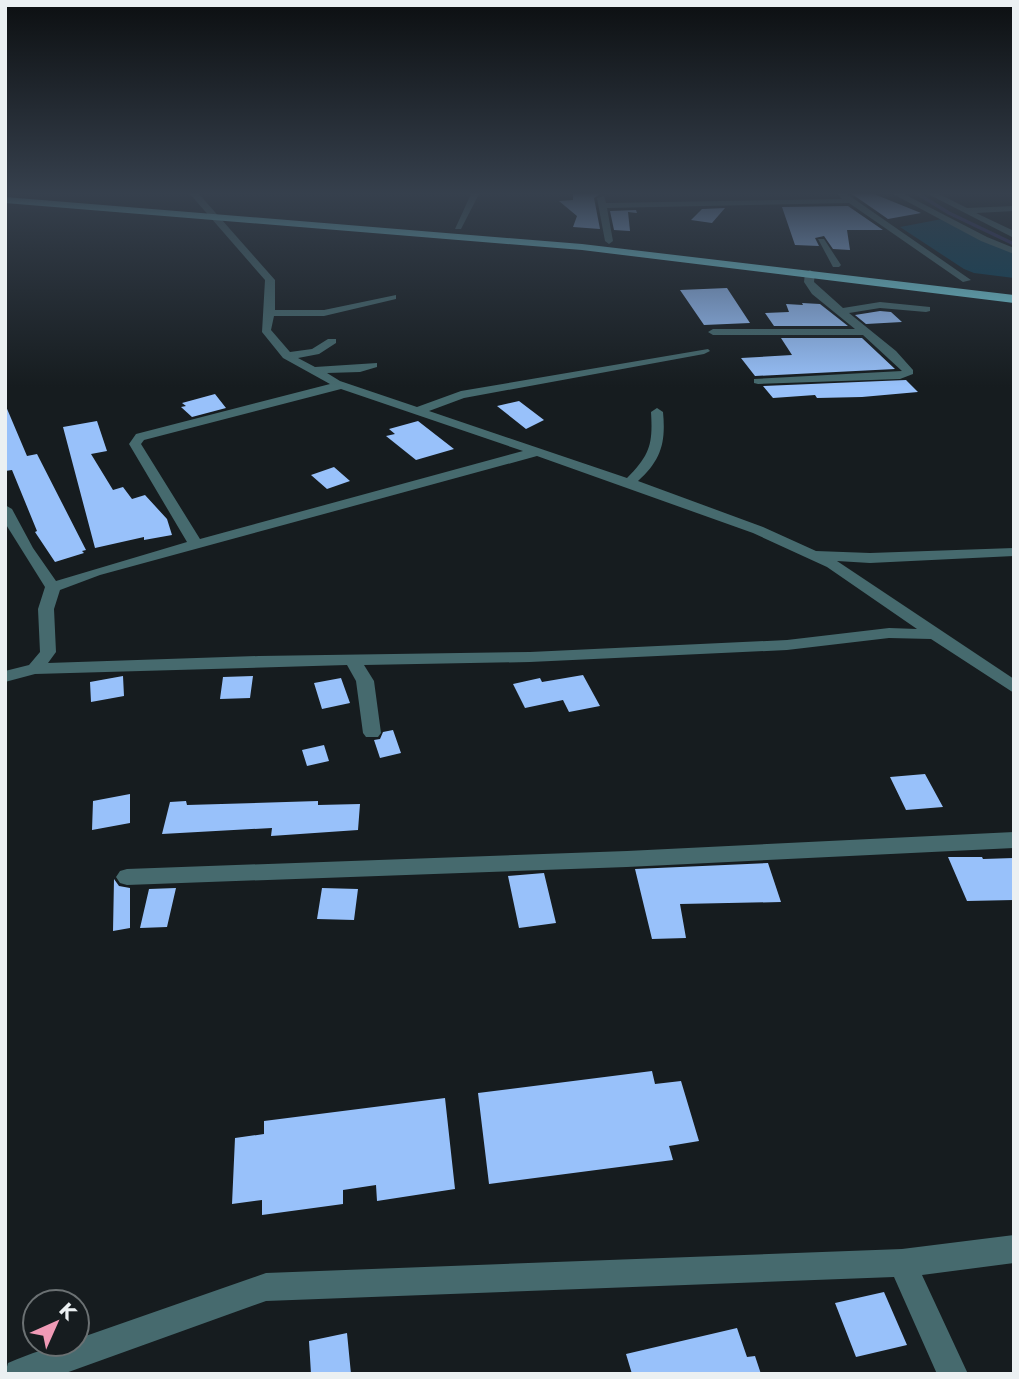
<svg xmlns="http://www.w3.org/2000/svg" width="1019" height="1379" font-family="'DejaVu Sans',sans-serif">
	<rect width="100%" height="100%" fill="#161c1f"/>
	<!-- green -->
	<path fill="#09435b" d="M 942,219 L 1014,252 L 1014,278 L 974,273 L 964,269 L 900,227 Z"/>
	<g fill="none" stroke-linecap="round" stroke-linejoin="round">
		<!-- stream -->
		<path stroke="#302d63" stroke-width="3.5" d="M 918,194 L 949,213 L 1014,244"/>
	</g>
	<!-- building -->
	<path fill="#98c1fa" d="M 573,194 L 600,194 L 594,198 L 600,229 L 573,227 L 577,216 L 559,201 L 573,200 Z
		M 852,194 L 874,194 L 921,213 L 888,219 Z
		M 848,206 L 883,230 L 847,230 L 850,250 L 833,249 L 824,236 L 815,238 L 819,246 L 795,245 L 782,207 Z
		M 725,208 L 712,223 L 691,220 L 702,209 Z
		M 636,210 L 637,213 L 628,212 L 630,231 L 614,230 L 610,211 Z
		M 727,288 L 750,323 L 704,325 L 680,290 Z
		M 802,303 L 820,304 L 848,326 L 774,326 L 765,313 L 789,312 L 786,304 L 803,305 Z
		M 880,311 L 891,312 L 902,322 L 866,324 L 855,315 Z
		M 781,338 L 862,338 L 895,369 L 755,376 L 741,358 L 792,355 Z
		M 906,380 L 918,392 L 862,397 L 817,398 L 815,395 L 773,398 L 763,386 Z
		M 215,394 L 226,408 L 192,417 L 181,407 L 186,406 L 182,403 Z
		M 519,401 L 544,420 L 526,429 L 497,406 Z
		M 5,404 L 27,456 L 37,454 L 86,550 L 82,551 L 84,553 L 55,562 L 35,532 L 37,531 L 12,470 L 5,471 Z
		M 97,421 L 107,451 L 91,454 L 113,490 L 123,487 L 132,499 L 145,495 L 167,519 L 172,535 L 144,540 L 144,537 L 95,548 L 63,427 Z
		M 418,421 L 454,449 L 416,460 L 386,436 L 395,434 L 389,429 Z
		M 334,467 L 350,481 L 327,489 L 311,475 Z
		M 583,675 L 600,706 L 569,712 L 563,700 L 525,708 L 513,684 L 540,678 L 542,682 Z
		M 123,676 L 124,696 L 91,702 L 90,682 Z
		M 253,676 L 250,698 L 220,699 L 223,677 Z
		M 341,678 L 350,703 L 322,709 L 314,683 Z
		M 393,730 L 401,753 L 380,758 L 374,740 L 380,739 L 383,732 Z
		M 324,745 L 329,761 L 307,766 L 302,750 Z
		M 925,774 L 943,807 L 906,810 L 890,777 Z
		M 130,794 L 130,823 L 92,830 L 93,801 Z
		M 186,801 L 187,805 L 318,801 L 318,805 L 360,804 L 358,830 L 271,836 L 272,828 L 162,834 L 170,802 Z
		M 948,857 L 982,857 L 983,859 L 1014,858 L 1014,900 L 967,901 Z
		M 768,863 L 781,902 L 680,904 L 686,938 L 652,939 L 635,869 Z
		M 544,873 L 556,923 L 519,928 L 508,876 Z
		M 114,879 L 119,886 L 130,888 L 130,928 L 113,931 Z
		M 176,888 L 167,927 L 140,928 L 149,889 Z
		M 322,888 L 358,889 L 354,920 L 317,919 Z
		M 652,1071 L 655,1084 L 681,1081 L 699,1141 L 669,1146 L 673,1160 L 489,1184 L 478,1093 Z
		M 445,1098 L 455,1189 L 377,1201 L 376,1185 L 343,1190 L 343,1204 L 262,1215 L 262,1200 L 232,1204 L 235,1138 L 264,1134 L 264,1121 Z
		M 884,1292 L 907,1345 L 856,1357 L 835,1303 Z
		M 737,1328 L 747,1357 L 755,1356 L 761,1374 L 632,1374 L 626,1354 Z
		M 347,1333 L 351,1374 L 311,1374 L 309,1341 Z"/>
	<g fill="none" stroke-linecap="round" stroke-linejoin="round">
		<!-- minor -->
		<path fill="#466a6e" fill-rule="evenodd" d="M 190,194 L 199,194 L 275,280 L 275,310 L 324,310 L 396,295 L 396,299 L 324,316 L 274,316 L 271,330 L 290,352 L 312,349 L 328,339 L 336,339 L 336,343 L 319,354 L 298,358 L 315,367 L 377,363 L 377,367 L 360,372 L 327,373 L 340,381 L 417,407 L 461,391 L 708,349 L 710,351 L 704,354 L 464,398 L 429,411 L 627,478 C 650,455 653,444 651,412 L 657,408 L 663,412 C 666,443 661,460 638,481 L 763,527 L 816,551 L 870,553 L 1014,548 L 1014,556 L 870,563 L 837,561 L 1014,679 L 1014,693 L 931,639 L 889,638 L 787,650 L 530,662 L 364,665 L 374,681 L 381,733 L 378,737 L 366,737 L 363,733 L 356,681 L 347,665 L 35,674 L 5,682 L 5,671 L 29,665 L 40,652 L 38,609 L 45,587 L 5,523 L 5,505 L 12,509 L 33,548 L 56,581 L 187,542 L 129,444 L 136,434 L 330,384 L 283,358 L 262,332 L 265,280 ZM 341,389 L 523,451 L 200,539 L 141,444 L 144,440 ZM 537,456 L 753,533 L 827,567 L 917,629 L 889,628 L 787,640 L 530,652 L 259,656 L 48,663 L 56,652 L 54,609 L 60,590 L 100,575 Z
			M 471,194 L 479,194 L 461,229 L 455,229 Z
			M 837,194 L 847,194 L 971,280 L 963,282 L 849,203 L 607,208 L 613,241 L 609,244 L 605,241 L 597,198 L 604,196 L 606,203 L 842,199 Z
			M 893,194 L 904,194 L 987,237 L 1014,248 L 1014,254 L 981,241 Z
			M 928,194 L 939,194 L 967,208 L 1014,206 L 1014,211 L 976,213 L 1014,231 L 1014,238 Z
			M 818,239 L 824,239 L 841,265 L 839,267 L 833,267 Z
			M 810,270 L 815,273 L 814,282 L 843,308 L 880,302 L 930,307 L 930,311 L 926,312 L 880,308 L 849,313 L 896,351 L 913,370 L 913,374 L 900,379 L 758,384 L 754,383 L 754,379 L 902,371 L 863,335 L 713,335 L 708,332 L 713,329 L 855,329 L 812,294 L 804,282 L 805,273 Z
			M 1014,832 L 1014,848 L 627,867 L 127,885 L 120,883 L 116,877 L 120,871 L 127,869 L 627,851 Z
			M 1014,1235 L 1014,1263 L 922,1275 L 968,1374 L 937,1374 L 894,1277 L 266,1301 L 63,1374 L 5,1374 L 8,1363 C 30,1354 53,1344 77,1344 L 77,1339 L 266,1273 L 902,1249 Z"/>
		<!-- highway -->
		<path fill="#7adae6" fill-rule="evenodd" d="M 5,197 L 582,244 L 1014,295 L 1014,303 L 582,250 L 5,203 Z"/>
	</g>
	<!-- sky -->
	<linearGradient id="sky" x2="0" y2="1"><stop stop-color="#0c0f11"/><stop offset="0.5" stop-color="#36404d"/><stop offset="1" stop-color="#36404d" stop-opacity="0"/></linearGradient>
	<rect width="1019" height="387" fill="url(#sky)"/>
	<!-- border -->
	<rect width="1019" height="1379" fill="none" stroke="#ebf0f2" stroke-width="14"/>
	<!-- north arrow -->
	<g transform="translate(56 1323) rotate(45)"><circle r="33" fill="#161c1f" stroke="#6b7173" stroke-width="2"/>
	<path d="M0-5L12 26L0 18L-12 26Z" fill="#f09ab6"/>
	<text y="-10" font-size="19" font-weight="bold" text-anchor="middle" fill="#ebf0f2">K</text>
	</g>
</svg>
